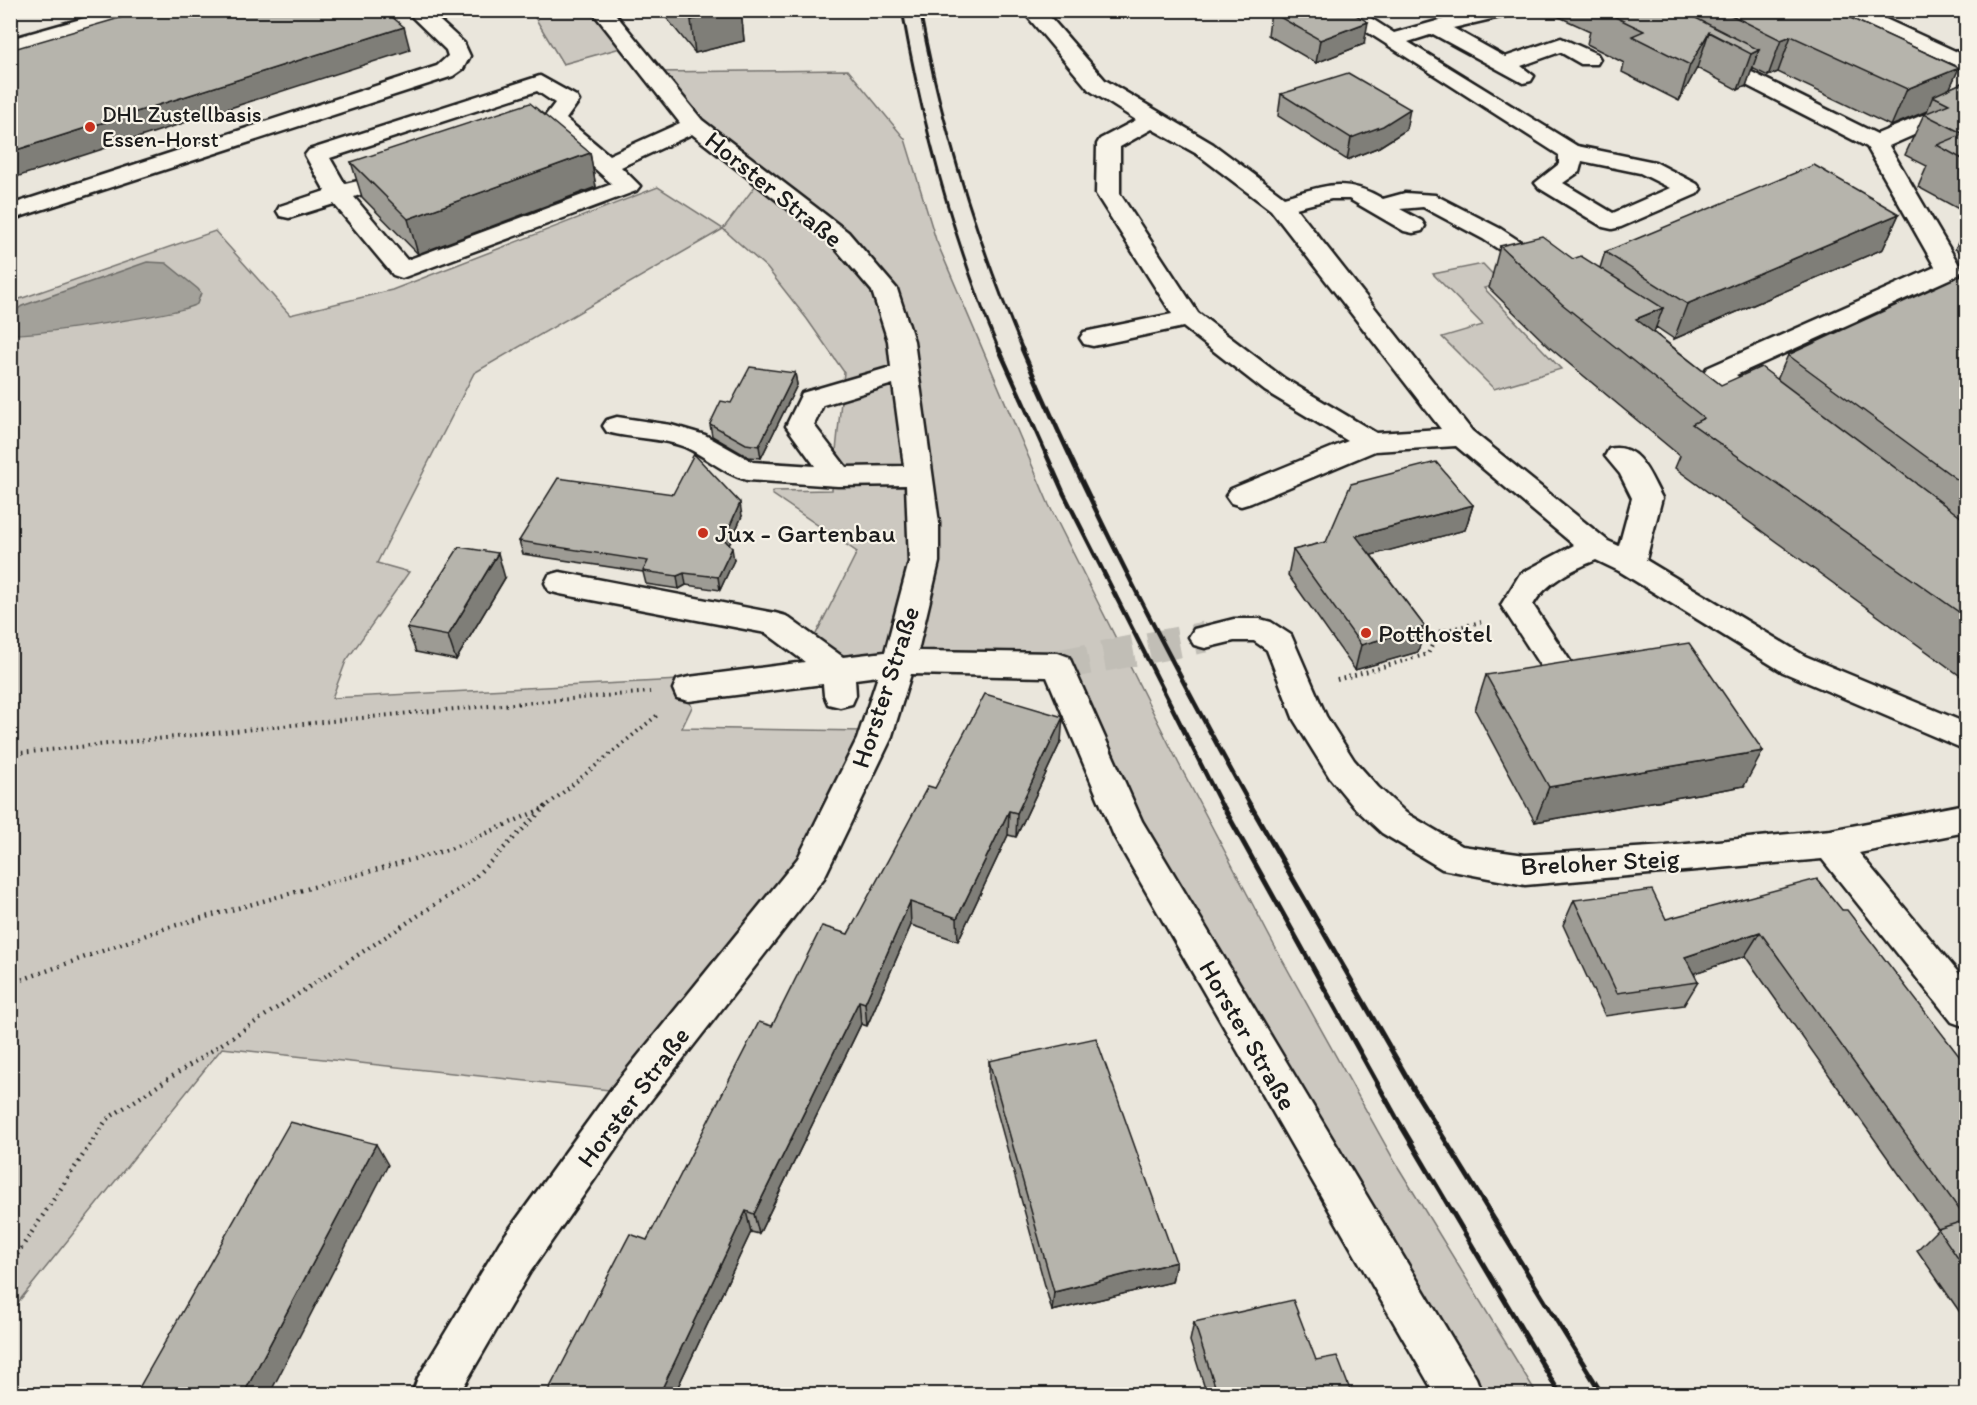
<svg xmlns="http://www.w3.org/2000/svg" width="1977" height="1405" font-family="Itim,sans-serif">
	<rect width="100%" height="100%" fill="#eae6dc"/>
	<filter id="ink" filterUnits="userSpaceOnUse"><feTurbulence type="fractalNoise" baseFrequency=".0167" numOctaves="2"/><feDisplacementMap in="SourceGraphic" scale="12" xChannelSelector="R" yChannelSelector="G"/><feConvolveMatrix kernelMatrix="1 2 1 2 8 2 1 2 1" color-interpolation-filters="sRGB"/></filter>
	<g filter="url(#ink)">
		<!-- green -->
		<path fill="#ccc8c0" stroke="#74726e" stroke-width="1.5" d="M 531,11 L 596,11 L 624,47 L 563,64 Z
			M 848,70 L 905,139 L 936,240 L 1049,505 L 1179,764 L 1274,945 L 1395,1162 L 1537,1394 L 1449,1394 L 1128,821 L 1061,663 L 901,670 L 840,654 L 813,640 L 857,552 L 772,494 L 774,491 L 832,490 L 844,372 L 807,319 L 767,268 L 723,229 L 474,373 L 377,563 L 409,572 L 346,661 L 332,698 L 679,680 L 692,707 L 682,728 L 865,731 L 809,866 L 628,1092 L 222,1048 L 11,1311 L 11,302 L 215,231 L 290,315 L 392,290 L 658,187 L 723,229 L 762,177 L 730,151 L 654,72 Z
			M 1483,264 L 1501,283 L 1484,288 L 1561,369 L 1494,389 L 1442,337 L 1483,325 L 1433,274 Z"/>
		<!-- water -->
		<path fill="#a3a19a" stroke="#6d6c68" stroke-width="1.5" d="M 147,262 L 166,263 L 198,289 L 201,293 L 197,304 C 182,314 34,335 11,334 L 11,314 L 22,306 Z"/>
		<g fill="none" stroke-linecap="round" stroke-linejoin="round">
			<!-- minor-tunnel -->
			<path stroke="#c1beb6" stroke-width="31" stroke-dasharray="31 15" stroke-linecap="butt" d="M 1058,665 L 1205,637"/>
			<defs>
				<path id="minor" d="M 113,10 L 148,10 L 145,14 L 10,52 L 10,39 Z
					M 405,10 L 428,10 L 464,43 L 470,56 L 463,69 L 453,76 L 10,220 L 10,205 L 437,66 L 448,56 L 446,50 Z
					M 591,10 L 612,10 L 702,120 L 848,232 L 897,289 L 914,341 L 939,523 L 939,562 L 918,651 L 1058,653 L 1069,657 L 1142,821 L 1476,1378 L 1482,1394 L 1435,1394 L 1114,836 L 1047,677 L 911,674 L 891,739 L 824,878 L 640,1114 L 530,1272 L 459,1394 L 412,1394 L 418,1378 L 500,1242 L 612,1088 L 798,858 L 857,739 L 878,676 L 855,679 L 856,695 L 852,704 L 840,707 L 828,704 L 824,695 L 823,684 L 689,701 L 677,698 L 673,689 L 677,680 L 689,677 L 805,662 L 766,633 L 560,594 L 549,591 L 545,583 L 549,575 L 560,572 L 775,613 L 786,616 L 843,657 L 885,652 L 909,562 L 906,485 L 838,486 L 747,480 C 724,474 707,457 685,447 C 660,437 633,439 607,432 L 603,426 L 607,420 L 617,417 L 671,425 L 705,435 L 753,462 L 815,466 L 786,426 L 802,393 L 891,367 L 888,341 L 872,291 L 830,242 L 692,134 L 621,167 L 640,186 L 636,191 L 402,278 L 393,275 L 334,204 L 289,218 L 280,216 L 277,211 L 280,206 L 325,191 L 305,155 L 309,150 L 540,76 L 576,96 L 579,101 L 566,119 L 609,155 L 680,123 ZM 537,91 L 555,103 L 546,115 L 526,122 L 523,127 L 526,132 L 534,134 L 551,129 L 612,184 L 407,260 L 354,197 L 366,193 L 370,188 L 366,183 L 358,181 L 345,184 L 330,158 ZM 893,384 L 904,466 L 846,467 L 814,425 L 823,405 Z
					M 1022,10 L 1044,10 L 1105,80 L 1213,144 L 1284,197 C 1325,186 1344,176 1383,199 L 1405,193 L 1435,195 L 1501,229 L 1553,263 L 1557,268 L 1553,273 L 1544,276 L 1535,273 L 1483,239 L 1423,207 L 1400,209 L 1422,221 L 1425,226 L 1422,231 L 1413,233 L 1404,231 L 1349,199 L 1331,199 L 1296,208 L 1472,431 L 1608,541 L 1619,546 L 1632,498 L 1620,474 L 1605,456 L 1609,449 C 1639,442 1650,476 1662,498 L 1646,560 L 1805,656 L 1966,723 L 1966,750 L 1783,672 L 1619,571 L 1596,560 C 1572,570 1546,582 1533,605 L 1582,679 L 1578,687 L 1566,691 L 1554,687 L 1501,605 L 1520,574 L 1574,545 L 1456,446 L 1375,451 L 1251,503 L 1241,506 L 1231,503 L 1226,496 L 1231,489 L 1348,441 L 1265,391 L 1183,327 L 1093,346 L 1084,344 L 1080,338 L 1084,332 L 1172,314 L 1096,194 L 1097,144 L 1100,139 L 1136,120 L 1089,90 ZM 1152,129 L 1197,154 L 1271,210 L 1441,429 L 1376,433 L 1285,379 L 1198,313 L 1120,194 L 1120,147 Z
					M 1333,10 L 1358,10 L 1394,33 L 1476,10 L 1516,10 L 1513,14 L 1453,28 L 1505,57 L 1561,38 L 1597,54 L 1600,59 L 1597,64 L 1581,64 L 1560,52 L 1521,66 L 1534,76 L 1531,81 L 1523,83 L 1433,34 L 1408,42 L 1577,146 L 1655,162 L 1697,184 L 1701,189 L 1697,194 L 1621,227 L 1612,229 L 1603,227 L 1539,188 L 1535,183 L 1559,164 L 1559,155 ZM 1582,161 L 1640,173 L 1670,188 L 1613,213 L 1563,183 L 1579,172 Z
					M 1838,10 L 1866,10 L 1966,56 L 1966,70 L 1841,14 Z
					M 1709,51 L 1877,134 L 1966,97 L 1966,112 L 1889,146 L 1962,270 L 1958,275 L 1736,375 L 1774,404 L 1778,410 L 1774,416 C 1749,422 1726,394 1707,380 L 1703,374 L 1707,368 L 1935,267 L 1867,147 L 1701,62 L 1698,57 L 1701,52 Z
					M 1234,619 L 1260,619 L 1271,622 L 1291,635 L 1326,716 L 1354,760 L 1378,787 L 1406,813 L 1462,846 L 1525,855 L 1666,846 L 1831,830 L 1966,804 L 1966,832 L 1859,853 L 1966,982 L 1966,1027 L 1952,1022 L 1822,859 L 1525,885 L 1442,869 L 1382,833 L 1354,807 L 1330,778 L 1294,720 L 1267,650 L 1254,641 L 1234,641 L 1205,648 L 1194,645 L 1189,637 L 1194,629 Z"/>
			</defs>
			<!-- minor casing -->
			<use href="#minor" stroke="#1c1c1c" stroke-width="5"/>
			<!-- path-far1 -->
			<path stroke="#1c1c1c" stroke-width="4" stroke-dasharray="1.5 4.5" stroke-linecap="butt" d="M 1337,680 L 1428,654 L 1438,632 L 1481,622
				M 10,754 L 410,713 L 650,692
				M 544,808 L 660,713"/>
			<!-- path -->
			<path stroke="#1c1c1c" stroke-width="4.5" stroke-dasharray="1.5 5" stroke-linecap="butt" d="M 10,984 L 166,928 L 450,849 L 542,809
				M 10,1265 L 107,1119 L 471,881 L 546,806"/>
			<!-- minor -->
			<use href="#minor" fill="#f7f3e8" fill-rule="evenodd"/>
			<!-- rail-far2 -->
			<path stroke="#1c1c1c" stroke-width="3" d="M 902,10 C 923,127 953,241 999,350
				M 920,10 C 942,130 976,238 1023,350"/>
			<!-- rail-far1 -->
			<path stroke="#1c1c1c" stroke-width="4.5" d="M 999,349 L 1064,494 L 1223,808
				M 1022,349 C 1089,506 1169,659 1252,808"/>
			<!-- rail -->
			<path stroke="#1c1c1c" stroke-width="5" d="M 1223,806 L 1396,1117 L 1560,1394
				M 1251,806 L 1416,1093 L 1602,1394"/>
		</g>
		<!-- wall -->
		<path fill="#9d9b94" stroke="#1c1c1c" stroke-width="1.5" d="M 660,10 L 741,10 L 744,41 L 695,53 Z
			M 1544,10 L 1833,10 L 1959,68 L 1949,89 L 1966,81 L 1966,213 L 1918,187 L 1927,166 L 1905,155 L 1924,114 L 1926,113 L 1927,111 L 1891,126 L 1778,72 L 1768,76 L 1752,68 L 1746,86 L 1738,90 L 1697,68 L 1679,101 L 1622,72 L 1624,63 L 1587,44 L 1590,31 Z
			M 1271,12 L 1364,44 L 1316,63 L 1268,35 Z
			M 1281,94 L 1406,130 L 1379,147 L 1347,160 L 1278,116 Z
			M 590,153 L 596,187 L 418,254 L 362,197 L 351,162 Z
			M 1899,214 L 1883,249 L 1674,339 L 1656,327 L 1654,332 L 1721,385 L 1777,380 L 1788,355 L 1966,273 L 1966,680 L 1675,468 L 1680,456 L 1549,347 L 1489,288 L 1500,246 L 1573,259 L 1600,268 L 1605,252 Z
			M 1966,226 L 1966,256 L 1955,249 Z
			M 795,373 L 797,385 L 761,458 L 748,457 L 712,436 L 710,424 L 731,403 Z
			M 1473,505 L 1465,530 L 1371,555 L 1425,627 L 1418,652 L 1355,670 L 1288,575 L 1293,550 Z
			M 742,516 L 729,545 L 734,560 L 720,590 L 686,585 L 679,589 L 646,584 L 643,572 L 523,554 L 519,541 Z
			M 505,578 L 456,660 L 416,652 L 407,628 Z
			M 1486,675 L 1744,786 L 1535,822 L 1475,710 Z
			M 1061,741 L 1016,837 L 1008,835 L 958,941 L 911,925 L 867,1026 L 861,1024 L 759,1234 L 751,1232 L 674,1395 L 546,1395 L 647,1240 L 772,1026 L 848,934 L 935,788 Z
			M 1574,900 L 1666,919 L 1842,910 L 1966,1065 L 1966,1321 L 1917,1250 L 1938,1229 L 1745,956 L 1694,973 L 1698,982 L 1684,1005 L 1605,1016 L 1563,925 Z
			M 989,1061 L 1176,1262 L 1172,1282 L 1052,1311 L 989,1083 Z
			M 1194,1322 L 1316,1360 L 1352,1395 L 1207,1395 L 1190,1341 Z"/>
		<!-- shaded-wall -->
		<path fill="#7f7e78" stroke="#1c1c1c" stroke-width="1.5" d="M 732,10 L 741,10 L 744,41 L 695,53 L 691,20 Z
			M 1368,22 L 1364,44 L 1316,63 L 1320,40 Z
			M 404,27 L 410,50 L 10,179 L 10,152 Z
			M 1709,32 L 1697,68 L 1679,101 L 1690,65 Z
			M 1791,36 L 1778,72 L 1768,76 L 1781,40 Z
			M 1759,50 L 1746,86 L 1738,90 L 1751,54 Z
			M 1959,68 L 1944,101 L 1933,96 L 1927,111 L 1891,126 L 1907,89 Z
			M 1410,109 L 1406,130 L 1379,147 L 1347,160 L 1351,138 Z
			M 590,153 L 596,187 L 418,254 L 408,219 Z
			M 1899,214 L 1883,249 L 1674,339 L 1687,304 Z
			M 1663,308 L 1647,351 L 1636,319 Z
			M 795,373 L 797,385 L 761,458 L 759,446 Z
			M 740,503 L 742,516 L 726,552 L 724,539 Z
			M 1473,505 L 1465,530 L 1350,561 L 1356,536 Z
			M 732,548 L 734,560 L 720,590 L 718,577 Z
			M 498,553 L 505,578 L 456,660 L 448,636 Z
			M 684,573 L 686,585 L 679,589 L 677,576 Z
			M 1425,627 L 1418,652 L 1355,670 L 1361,645 Z
			M 1063,717 L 1061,741 L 1016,837 L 1017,813 Z
			M 1763,751 L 1744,786 L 1535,822 L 1549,787 Z
			M 1009,811 L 1008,835 L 958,941 L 957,918 Z
			M 910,902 L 911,925 L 867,1026 L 865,1003 Z
			M 1760,932 L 1745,956 L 1672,981 L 1685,957 Z
			M 859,1001 L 861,1024 L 759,1234 L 754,1214 Z
			M 376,1144 L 388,1165 L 269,1395 L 243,1395 Z
			M 746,1211 L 751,1232 L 674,1395 L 659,1395 Z
			M 1176,1262 L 1172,1282 L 1052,1311 L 1054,1292 Z"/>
		<!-- building -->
		<path fill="#b6b4ac" stroke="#1c1c1c" stroke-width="1.5" d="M 147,10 L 384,10 L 404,27 L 10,152 L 10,50 Z
			M 682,10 L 732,10 L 691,20 Z
			M 1276,10 L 1348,10 L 1368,22 L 1320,40 L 1271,12 Z
			M 1601,10 L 1680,10 L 1759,50 L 1751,54 L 1709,32 L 1690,65 L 1632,36 L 1644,31 Z
			M 1721,10 L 1833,10 L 1959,68 L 1907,89 L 1791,36 L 1781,40 Z
			M 1348,73 L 1410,109 L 1383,126 L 1351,138 L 1281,94 Z
			M 1966,81 L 1966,161 L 1937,145 L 1964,134 L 1924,114 L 1949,104 L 1933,96 Z
			M 530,103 L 590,153 L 408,219 L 351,162 Z
			M 1814,165 L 1899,214 L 1687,304 L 1605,252 Z
			M 1542,236 L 1573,259 L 1581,256 L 1663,308 L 1636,319 L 1721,385 L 1761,367 L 1966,521 L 1966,617 L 1692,424 L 1704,418 L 1562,304 L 1500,246 Z
			M 1966,273 L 1966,486 L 1788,355 Z
			M 750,367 L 795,373 L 759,446 L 746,444 L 710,424 L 721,401 L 731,403 Z
			M 694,454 L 740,503 L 724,539 L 732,548 L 718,577 L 684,573 L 677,576 L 643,571 L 648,561 L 519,541 L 558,478 L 673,494 Z
			M 1436,462 L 1473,505 L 1356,536 L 1425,627 L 1361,645 L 1293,550 L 1326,542 L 1351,484 Z
			M 459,547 L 498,553 L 448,636 L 407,628 Z
			M 1689,643 L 1763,751 L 1549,787 L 1486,675 Z
			M 985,694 L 1063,717 L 1017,813 L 1009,811 L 957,918 L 910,902 L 865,1003 L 859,1001 L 754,1214 L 746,1211 L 659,1395 L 546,1395 L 630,1234 L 647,1240 L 759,1022 L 772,1026 L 822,926 L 848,934 L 928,786 L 935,788 Z
			M 1817,879 L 1842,910 L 1847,910 L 1966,1065 L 1966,1219 L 1760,932 L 1685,957 L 1698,982 L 1617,993 L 1574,900 L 1652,890 L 1666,919 Z
			M 1096,1038 L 1176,1262 L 1054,1292 L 989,1061 Z
			M 290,1122 L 376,1144 L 243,1395 L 135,1395 Z
			M 1966,1220 L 1966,1270 L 1938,1229 Z
			M 1293,1300 L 1316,1360 L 1337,1356 L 1352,1395 L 1218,1395 L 1194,1322 Z"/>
	</g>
	<!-- markers -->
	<g fill="#c8321e" stroke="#f7f3e8" stroke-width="2">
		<circle cx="90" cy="127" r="6"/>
		<circle cx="703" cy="533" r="6"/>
		<circle cx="1366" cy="633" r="6"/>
	</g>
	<g text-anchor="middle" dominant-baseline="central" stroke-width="4.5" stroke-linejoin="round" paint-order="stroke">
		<!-- far-poi labels -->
		<g font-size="22" fill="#1c1c1c" stroke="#f7f3e8" text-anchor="start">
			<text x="102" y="114">DHL Zustellbasis<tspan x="102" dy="25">Essen-Horst</tspan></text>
		</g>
		<!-- street labels -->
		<g font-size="26" fill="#1c1c1c" stroke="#f7f3e8">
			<text transform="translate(774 189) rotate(39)">Horster Straße</text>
			<text transform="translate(885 687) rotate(-72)">Horster Straße</text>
			<text transform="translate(1600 862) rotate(-3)">Breloher Steig</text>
			<text transform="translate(1248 1035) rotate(60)">Horster Straße</text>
			<text transform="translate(633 1097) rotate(-53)">Horster Straße</text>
		</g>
		<!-- poi labels -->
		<g font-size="26" fill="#1c1c1c" stroke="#f7f3e8" text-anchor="start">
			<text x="715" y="533">Jux - Gartenbau</text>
			<text x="1378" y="633">Potthostel</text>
		</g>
	</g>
	<!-- margin -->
	<rect width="1977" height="1405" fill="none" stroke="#f7f3e8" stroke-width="36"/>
	<rect x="18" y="18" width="1941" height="1369" fill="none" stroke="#1c1c1c" stroke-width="2" filter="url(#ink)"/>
</svg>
